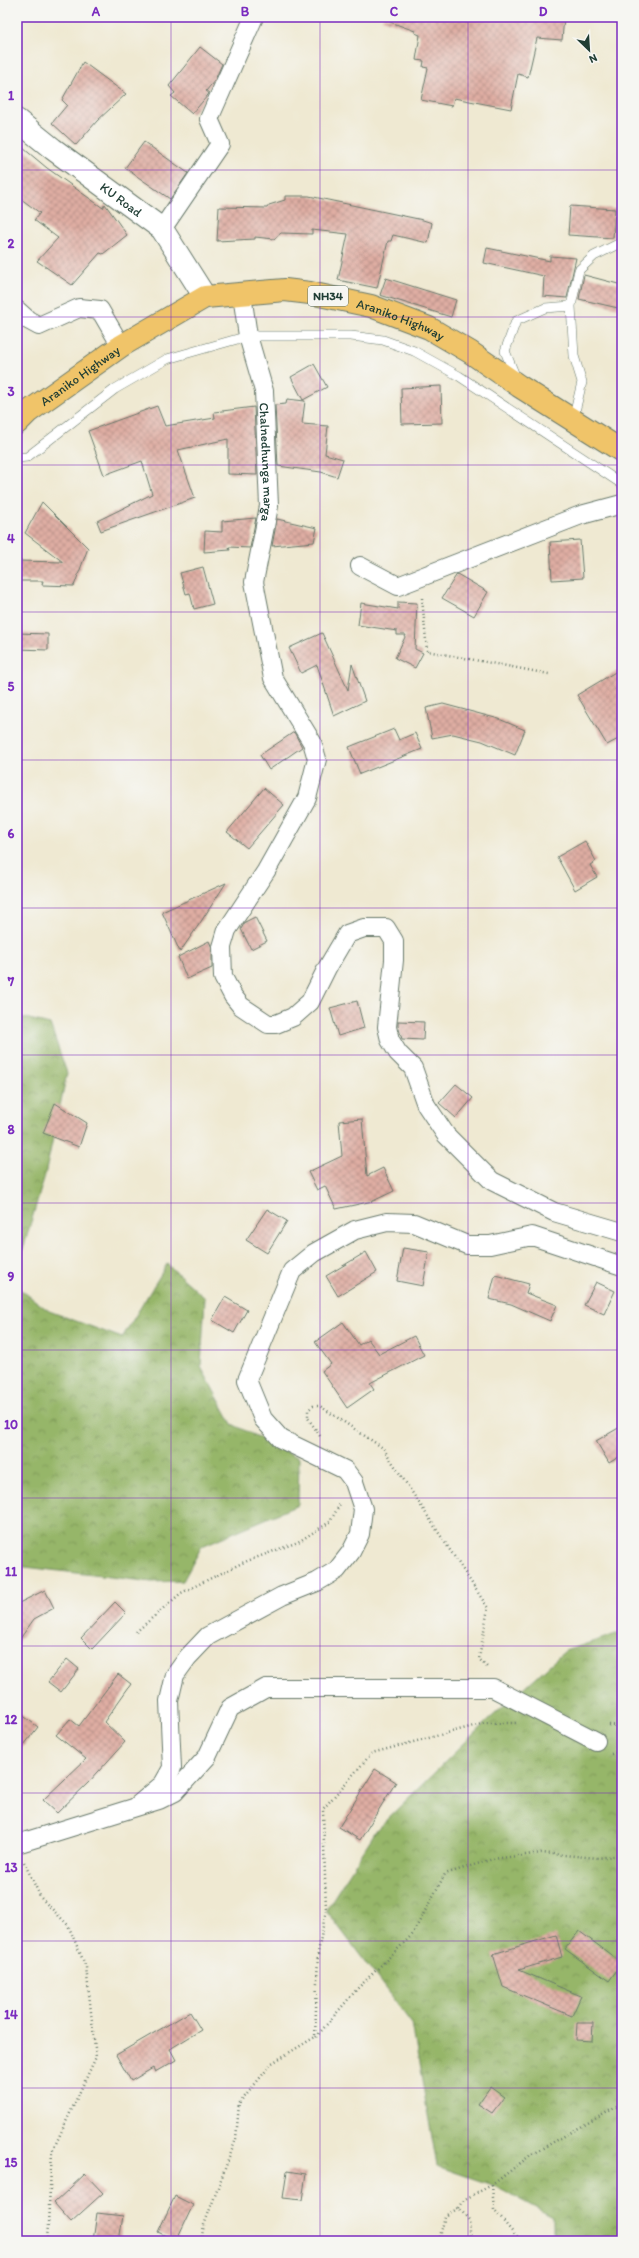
<svg xmlns="http://www.w3.org/2000/svg" width="639" height="2258" font-family="Itim,sans-serif">
	<defs>
		<pattern id="forest-crowns" width="20" height="18" patternUnits="userSpaceOnUse"><rect width="20" height="18" fill="#96b669"/><path d="M2 6a3 3 0 1 1 6 0M12 15a3 3 0 1 1 6 0" fill="none" stroke="#7a9557"/></pattern>
		<pattern id="building-cross-hatch" width="8" height="8" patternUnits="userSpaceOnUse"><rect width="8" height="8" fill="#dfada3"/><path d="M0 0l8 8M0 8l8-8" fill="none" stroke="#b48e86"/></pattern>
	</defs>
	<rect width="100%" height="100%" fill="#f6f6f2"/>
	<filter id="ink" filterUnits="userSpaceOnUse"><feTurbulence type="fractalNoise" baseFrequency=".025" numOctaves="2"/><feDisplacementMap in="SourceGraphic" scale="8" xChannelSelector="R" yChannelSelector="G"/><feConvolveMatrix kernelMatrix="1 2 1 2 8 2 1 2 1" color-interpolation-filters="sRGB"/></filter>
	<filter id="wash" filterUnits="userSpaceOnUse"><feTurbulence type="fractalNoise" baseFrequency=".012" numOctaves="4" result="noise"/><feDisplacementMap in="SourceGraphic" scale="16" xChannelSelector="R" yChannelSelector="G"/><feGaussianBlur stdDeviation="0.9" result="paint"/><feColorMatrix in="noise" values="0 0 0 0 0 0 0 0 0 0 0 0 0 0 0 0 0 1.4 0 .05"/><feComposite in="paint" operator="in"/></filter>
	<g filter="url(#wash)">
		<rect width="100%" height="100%" fill="#efe9d2"/>
		<!-- forest -->
		<path fill="url(#forest-crowns)" stroke="#5a7a4e" d="M 17,1016 L 50,1024 L 67,1073 L 45,1175 L 17,1269 Z
			M 167,1264 L 205,1298 L 201,1367 L 232,1424 L 299,1458 L 298,1505 L 202,1546 L 183,1581 L 152,1582 L 17,1566 L 17,1287 L 49,1311 L 122,1338 Z
			M 622,1632 L 622,2241 L 553,2241 L 553,2217 L 492,2185 L 437,2166 L 412,2024 L 326,1910 L 377,1829 L 485,1723 L 565,1651 Z"/>
		<g id="blocks">
			<!-- building -->
			<path fill="url(#building-cross-hatch)" d="M 383,17 L 564,17 L 562,40 L 537,38 L 528,77 L 518,74 L 511,109 L 454,98 L 452,106 L 421,100 L 428,68 L 423,67 L 424,61 L 416,60 L 420,35 L 415,33 L 415,31 L 382,19 Z
				M 200,47 L 222,64 L 215,80 L 206,91 L 209,93 L 208,95 L 192,114 L 171,96 L 175,93 L 169,86 Z
				M 83,62 L 126,94 L 97,121 L 76,145 L 52,123 L 67,105 L 62,100 Z
				M 144,142 L 188,173 L 170,199 L 125,168 Z
				M 17,143 L 47,168 L 103,208 L 105,204 L 127,235 L 103,254 L 100,253 L 72,285 L 37,261 L 58,238 L 34,220 L 40,213 L 17,196 Z
				M 285,196 L 309,196 L 423,220 L 432,223 L 428,243 L 393,235 L 391,241 L 388,241 L 377,288 L 338,280 L 348,234 L 312,230 L 312,234 L 281,233 L 274,239 L 255,237 L 255,239 L 217,241 L 219,207 L 267,208 L 269,205 L 285,200 Z
				M 570,206 L 615,209 L 613,238 L 568,235 Z
				M 487,248 L 550,261 L 550,256 L 576,258 L 567,298 L 543,296 L 544,276 L 484,263 Z
				M 584,275 L 622,285 L 622,296 L 618,308 L 579,299 Z
				M 386,278 L 456,300 L 451,317 L 380,295 Z
				M 314,364 L 327,387 L 303,400 L 291,377 Z
				M 441,386 L 442,423 L 402,424 L 401,388 Z
				M 287,399 L 305,401 L 302,424 L 328,426 L 325,454 L 343,459 L 337,477 L 321,472 L 278,466 L 275,405 L 286,404 Z
				M 157,406 L 165,426 L 215,418 L 214,412 L 254,407 L 257,475 L 228,474 L 228,439 L 178,450 L 195,498 L 101,531 L 97,521 L 152,494 L 142,461 L 104,475 L 88,431 Z
				M 42,502 L 88,548 L 74,586 L 42,585 L 43,581 L 17,581 L 17,561 L 63,562 L 25,533 Z
				M 256,518 L 250,548 L 229,547 L 230,550 L 204,552 L 205,531 L 222,532 L 222,521 Z
				M 277,519 L 317,528 L 314,542 L 272,546 Z
				M 580,540 L 583,578 L 552,580 L 550,542 Z
				M 203,567 L 213,604 L 194,609 L 190,593 L 186,594 L 180,573 Z
				M 457,574 L 488,592 L 474,616 L 442,598 Z
				M 398,602 L 417,603 L 415,649 L 423,653 L 415,668 L 395,658 L 406,635 L 397,635 L 397,631 L 358,625 L 361,603 L 398,609 Z
				M 17,633 L 48,634 L 48,650 L 17,649 Z
				M 322,633 L 348,690 L 352,664 L 365,701 L 334,716 L 317,665 L 301,673 L 289,648 Z
				M 622,668 L 622,737 L 607,745 L 577,695 Z
				M 443,704 L 499,719 L 525,730 L 515,755 L 482,741 L 453,734 L 432,738 L 426,708 Z
				M 394,729 L 399,740 L 415,733 L 422,749 L 360,774 L 349,747 Z
				M 294,732 L 302,747 L 269,770 L 260,755 Z
				M 264,788 L 284,805 L 247,848 L 227,832 Z
				M 585,841 L 596,861 L 590,865 L 597,877 L 575,890 L 557,857 Z
				M 226,883 L 200,923 L 180,952 L 162,912 Z
				M 255,917 L 267,941 L 251,949 L 241,929 L 245,922 Z
				M 209,941 L 212,948 L 212,968 L 187,979 L 178,957 Z
				M 357,1001 L 364,1028 L 338,1036 L 330,1008 Z
				M 398,1021 L 424,1022 L 423,1040 L 402,1039 L 398,1026 Z
				M 456,1084 L 473,1098 L 456,1118 L 439,1103 Z
				M 55,1103 L 87,1123 L 79,1147 L 43,1133 Z
				M 362,1119 L 367,1176 L 383,1168 L 394,1191 L 373,1201 L 336,1209 L 325,1186 L 317,1190 L 308,1172 L 342,1156 L 339,1121 Z
				M 267,1209 L 287,1221 L 267,1253 L 246,1240 Z
				M 403,1248 L 429,1252 L 423,1286 L 397,1281 Z
				M 366,1252 L 377,1272 L 338,1296 L 326,1276 Z
				M 495,1275 L 529,1284 L 526,1293 L 557,1305 L 550,1321 L 511,1304 L 489,1299 Z
				M 596,1282 L 615,1291 L 604,1314 L 584,1305 Z
				M 225,1297 L 247,1310 L 234,1333 L 212,1320 Z
				M 343,1322 L 359,1345 L 368,1339 L 379,1354 L 414,1336 L 424,1355 L 370,1383 L 374,1389 L 347,1408 L 322,1371 L 331,1364 L 315,1342 Z
				M 622,1426 L 622,1455 L 609,1463 L 596,1441 Z
				M 45,1590 L 54,1608 L 34,1619 L 17,1643 L 17,1604 Z
				M 115,1602 L 126,1613 L 92,1649 L 81,1638 Z
				M 67,1659 L 79,1669 L 61,1692 L 48,1682 Z
				M 118,1674 L 131,1684 L 104,1722 L 125,1742 L 89,1782 L 57,1813 L 43,1800 L 86,1759 L 56,1735 L 70,1719 L 79,1726 Z
				M 17,1711 L 38,1727 L 17,1754 Z
				M 375,1769 L 396,1782 L 360,1840 L 339,1827 Z
				M 579,1931 L 622,1963 L 609,1981 L 565,1949 Z
				M 556,1935 L 562,1957 L 519,1970 L 581,1996 L 572,2016 L 503,1987 L 493,1954 Z
				M 190,2012 L 201,2030 L 170,2049 L 176,2060 L 155,2072 L 153,2068 L 131,2081 L 116,2055 Z
				M 577,2023 L 593,2023 L 592,2041 L 576,2040 Z
				M 490,2087 L 504,2097 L 492,2113 L 478,2104 Z
				M 287,2171 L 306,2174 L 302,2200 L 283,2198 Z
				M 85,2174 L 103,2193 L 71,2222 L 54,2203 Z
				M 175,2196 L 193,2205 L 176,2241 L 158,2232 Z
				M 97,2213 L 123,2216 L 119,2241 L 93,2241 Z"/>
		</g>
	</g>
	<g filter="url(#ink)">
		<use href="#blocks" fill-opacity="0" stroke="#68796b" stroke-width="1"/>
		<g fill="none" stroke-linecap="round" stroke-linejoin="round">
			<defs>
				<path id="service" d="M 571,306 L 574,356 L 582,382 L 573,420
					M 516,378 L 505,351 L 516,321 L 545,308 L 571,306 L 579,270 L 594,256 L 622,242
					M 17,458 L 27,457 L 115,389 L 167,359 L 248,336 L 351,336 L 383,340 L 414,351 L 459,376 L 622,484"/>
				<g id="minor">
					<path d="M 162,229 L 220,144 L 209,119 L 254,17"/>
					<path id="s1" d="M 242,295 L 248,336 L 264,391 L 269,506 L 254,582 L 273,678 L 312,742 L 317,759 L 307,798 L 266,871 L 227,930 L 222,947 L 223,977 L 233,996 L 241,1006 L 268,1024 L 276,1024 L 293,1017 L 310,1002 L 327,968 L 347,934 L 364,928 L 386,928 L 394,941 L 394,960 L 387,1027 L 390,1040 L 398,1053 L 413,1068 L 426,1105 L 446,1135 L 492,1181 L 554,1212 L 622,1232"/>
					<path d="M 17,310 L 28,320 L 39,326 L 79,308 L 100,310 L 121,346"/>
					<path d="M 360,566 L 398,586 L 581,515 L 622,504"/>
					<path d="M 138,1805 L 163,1784 L 172,1768 L 169,1701 L 175,1675 L 188,1657 L 208,1636 L 282,1596 L 317,1582 L 337,1570 L 351,1552 L 360,1534 L 363,1509 L 354,1482 L 345,1470 L 281,1439 L 263,1419 L 247,1380 L 292,1271 L 314,1253 L 355,1230 L 387,1222 L 414,1223 L 467,1245 L 490,1245 L 532,1236 L 622,1266"/>
					<path d="M 17,1844 L 159,1800 L 175,1792 L 207,1757 L 230,1708 L 266,1688 L 493,1688 L 596,1741"/>
				</g>
				<g id="tertiary">
					<path id="s2" d="M 17,120 L 53,149 L 162,229 L 205,297"/>
				</g>
				<g id="trunk">
					<path id="s3" d="M 17,423 L 28,412 L 121,346 L 205,297 L 285,290 L 310,293 L 371,306 L 429,328 L 470,352 L 519,386 L 622,451"/>
				</g>
			</defs>
			<!-- service casing -->
			<use href="#service" stroke="#68796b" stroke-width="10"/>
			<!-- minor casing -->
			<use href="#minor" stroke="#68796b" stroke-width="20"/>
			<!-- tertiary casing -->
			<use href="#tertiary" stroke="#68796b" stroke-width="24"/>
			<!-- trunk casing -->
			<use href="#trunk" stroke="#68796b" stroke-width="24"/>
			<!-- path -->
			<path stroke="#68796b" stroke-width="2.5" stroke-dasharray="1 3" stroke-linecap="butt" d="M 422,598 L 427,651 L 549,674
				M 320,1436 L 308,1418 L 308,1410 L 313,1406 L 320,1406 L 383,1448 L 488,1608 L 479,1659 L 488,1668
				M 136,1632 L 181,1593 L 242,1563 L 298,1542 L 330,1522 L 341,1502
				M 609,1725 L 622,1726
				M 611,1754 L 622,1751
				M 24,1862 L 41,1898 L 68,1925 L 86,1967 L 96,2057 L 52,2152 L 47,2241
				M 316,2037 L 358,1988 L 412,1935 L 445,1874 L 493,1859 L 541,1853 L 598,1858 L 622,1855
				M 492,2185 L 494,2210 L 520,2241
				M 459,2208 L 465,2199 L 492,2185 L 532,2154 L 622,2104
				M 201,2241 L 204,2225 L 236,2139 L 239,2104 L 272,2063 L 315,2037 L 318,1953 L 326,1910 L 323,1809 L 372,1753 L 485,1723 L 518,1723
				M 439,2241 L 445,2216 L 459,2208 L 469,2220 L 471,2241"/>
			<!-- service -->
			<use href="#service" stroke="#fff" stroke-width="9"/>
			<!-- minor -->
			<use href="#minor" stroke="#fff" stroke-width="18"/>
			<!-- tertiary -->
			<use href="#tertiary" stroke="#fff" stroke-width="22"/>
			<!-- trunk -->
			<use href="#trunk" stroke="#f0c469" stroke-width="22"/>
		</g>
	</g>
	<!-- grid -->
	<path fill="none" stroke="#7b2cbf" stroke-width="1" stroke-opacity="0.55" d="M 171,17 L 171,2241M 320,17 L 320,2241M 468,17 L 468,2241M 17,170 L 622,170M 17,317 L 622,317M 17,465 L 622,465M 17,612 L 622,612M 17,760 L 622,760M 17,908 L 622,908M 17,1055 L 622,1055M 17,1203 L 622,1203M 17,1350 L 622,1350M 17,1498 L 622,1498M 17,1646 L 622,1646M 17,1793 L 622,1793M 17,1941 L 622,1941M 17,2088 L 622,2088"/>
	<g text-anchor="middle" dominant-baseline="central" stroke-width="3" stroke-linejoin="round" paint-order="stroke">
		<!-- shield labels -->
		<rect fill="#f6f6f2" stroke="#60746d" stroke-width="1" x="308" y="286" width="40" height="20" rx="3"/>
		<g font-size="12" font-weight="bold" fill="#1f3d34">
			<text x="328" y="296">NH34</text>
		</g>
		<!-- street labels -->
		<g font-size="13" fill="#1f3d34" stroke="#f6f6f2">
			<text stroke="none"><textPath href="#s2" startOffset="131">KU Road</textPath></text>
			<text stroke="none"><textPath href="#s3" startOffset="427">Araniko Highway</textPath></text>
			<text stroke="none"><textPath href="#s3" startOffset="79">Araniko Highway</textPath></text>
			<text stroke="none"><textPath href="#s1" startOffset="170">Chalnedhunga marga</textPath></text>
		</g>
	</g>
	<!-- margin -->
	<rect width="639" height="2258" fill="none" stroke="#f6f6f2" stroke-width="44"/>
	<!-- north arrow -->
	<g transform="translate(589 50) rotate(155)" stroke="#f6f6f2" stroke-width="3" paint-order="stroke">
	<path d="M0-3L7 15L0 10L-7 15Z" fill="#1f3d34"/>
	<text y="-6" font-size="11" font-weight="bold" text-anchor="middle" fill="#1f3d34">N</text>
	</g>
	<rect x="22" y="22" width="595" height="2214" fill="none" stroke="#7b2cbf" stroke-width="1.5"/>
	<g font-size="13" text-anchor="middle" font-weight="bold" fill="#7b2cbf">
		<text x="96" y="16">A</text>
		<text x="245" y="16">B</text>
		<text x="394" y="16">C</text>
		<text x="543" y="16">D</text>
		<text x="11" y="100">1</text>
		<text x="11" y="248">2</text>
		<text x="11" y="396">3</text>
		<text x="11" y="543">4</text>
		<text x="11" y="691">5</text>
		<text x="11" y="838">6</text>
		<text x="11" y="986">7</text>
		<text x="11" y="1134">8</text>
		<text x="11" y="1281">9</text>
		<text x="11" y="1429">10</text>
		<text x="11" y="1576">11</text>
		<text x="11" y="1724">12</text>
		<text x="11" y="1872">13</text>
		<text x="11" y="2019">14</text>
		<text x="11" y="2167">15</text>
	</g>
</svg>
